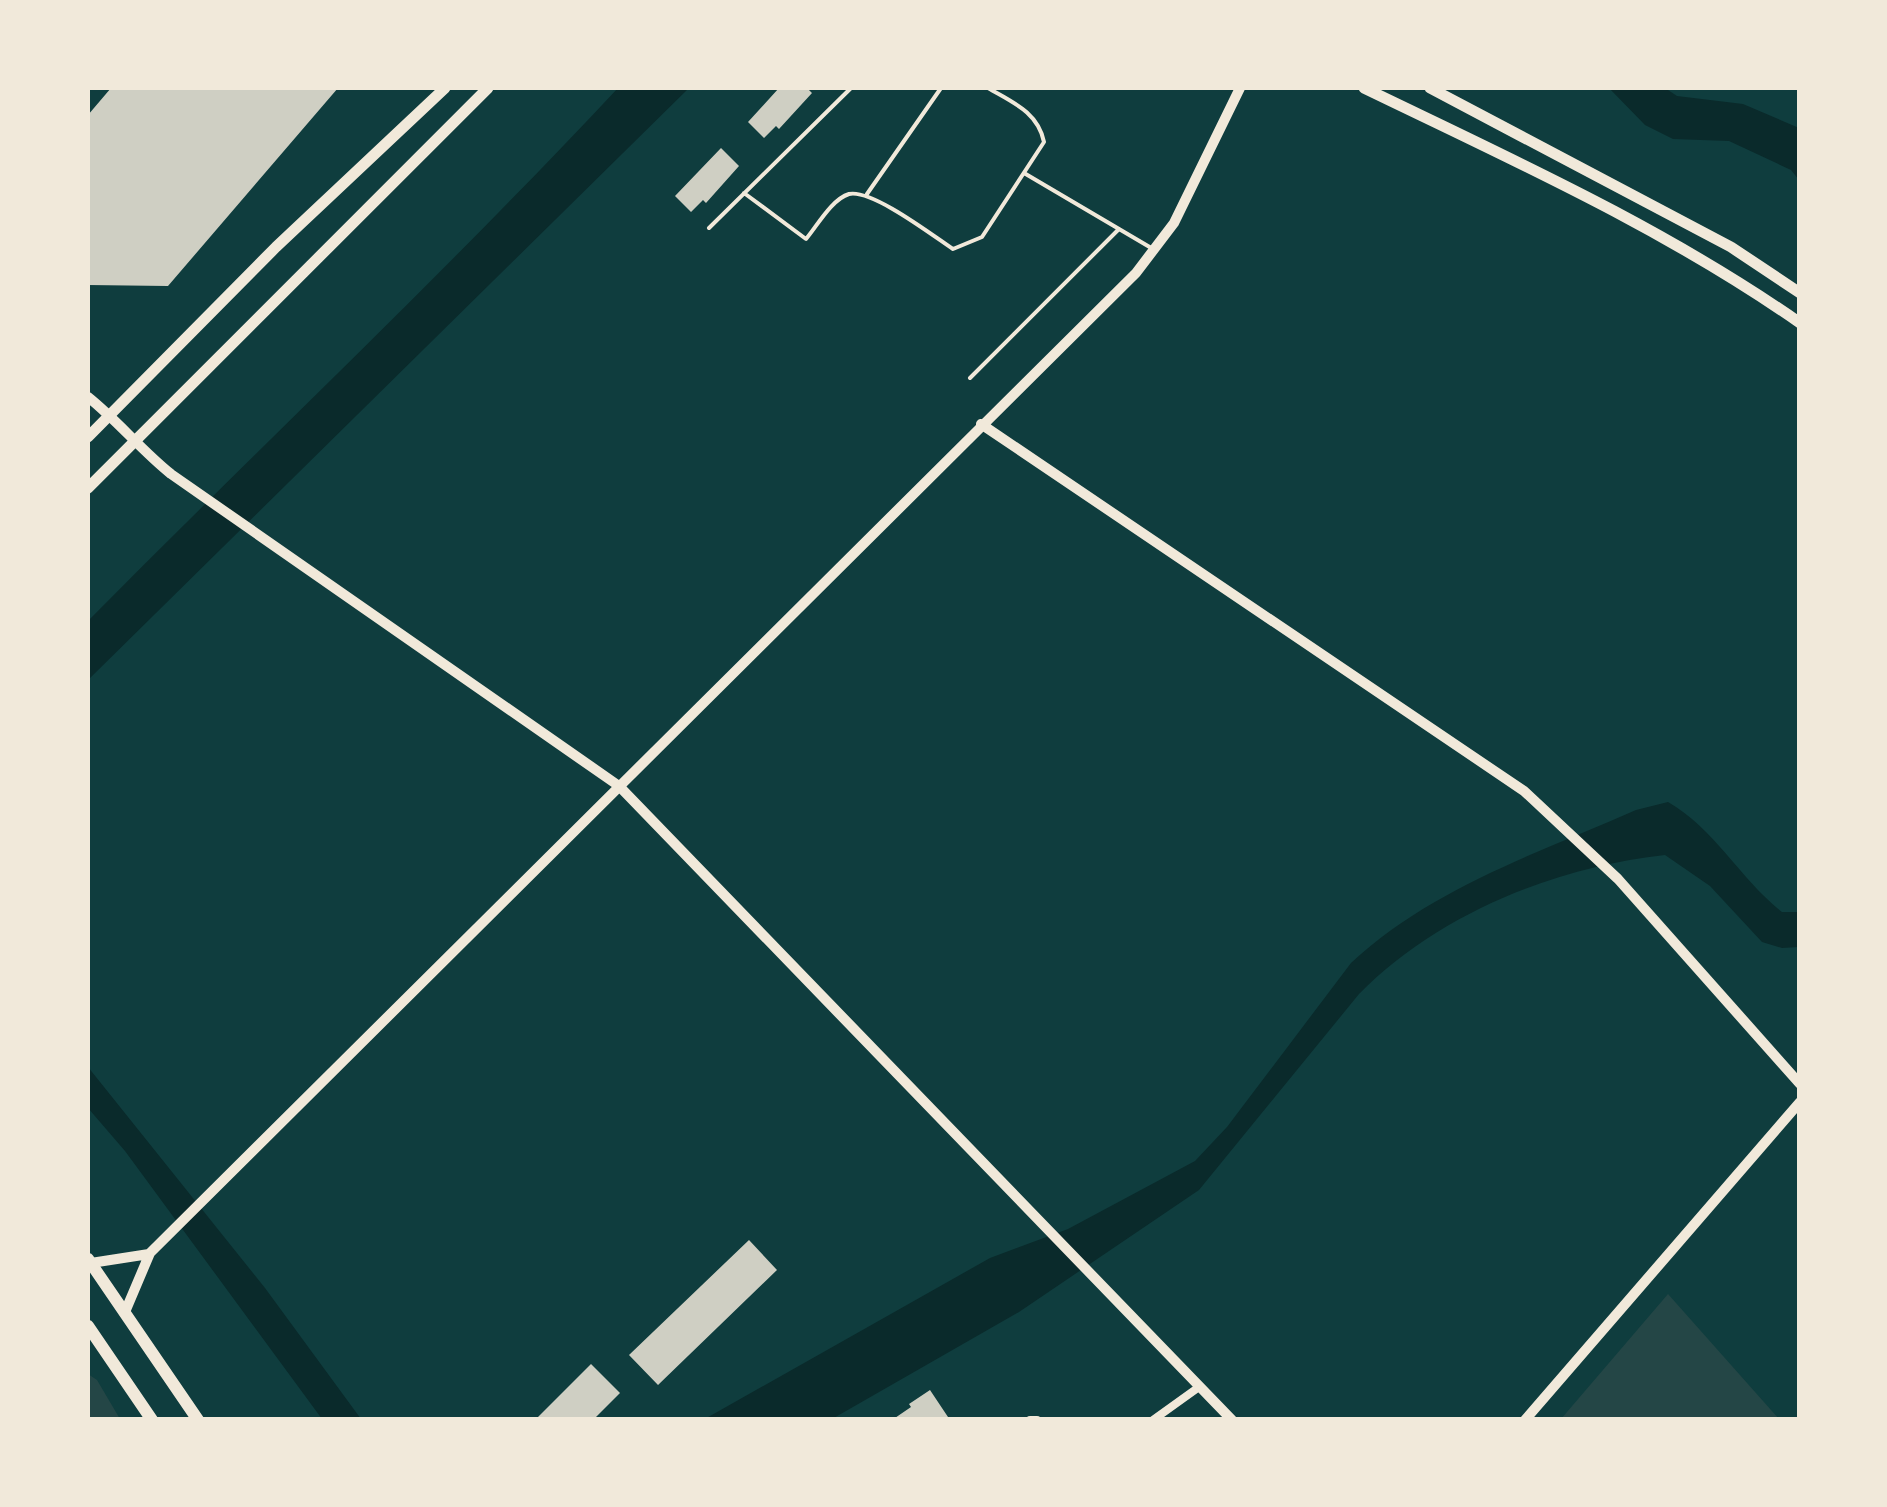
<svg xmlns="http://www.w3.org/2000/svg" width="1887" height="1507" font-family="'Playfair Display',serif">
	<rect width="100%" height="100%" fill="#0f3d3e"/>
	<!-- green -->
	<path fill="#244646" d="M 1668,1294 L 1779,1419 L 1561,1419 Z
		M 88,1374 L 97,1380 L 120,1419 L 88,1419 Z"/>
	<!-- water -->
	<path fill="#0a2a2b" d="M 618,88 L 689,88 L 88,680 L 88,621 C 264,443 447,271 618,88 Z
		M 1609,88 L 1665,88 L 1677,96 L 1743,104 L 1799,128 L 1799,180 L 1791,170 L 1729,141 L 1673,139 L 1645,125 Z
		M 1668,802 C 1715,829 1740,879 1782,912 L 1799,912 L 1799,947 L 1782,948 L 1762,942 L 1710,886 L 1665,855 C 1555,867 1438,914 1359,994 L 1199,1190 L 1019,1312 L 832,1419 L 703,1420 L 990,1258 L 1068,1229 L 1195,1161 L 1227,1127 L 1351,963 C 1430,889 1538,853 1636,810 Z
		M 88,1067 L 265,1288 L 361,1419 L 322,1419 L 125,1151 L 88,1108 Z"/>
	<!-- building -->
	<path fill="#cfcfc3" d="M 111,88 L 338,88 L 168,286 L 88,285 L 88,115 Z
		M 779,88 L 807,88 L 812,93 L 779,129 L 776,126 L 764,138 L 748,122 Z
		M 721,148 L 739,166 L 706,203 L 703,200 L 691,212 L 675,196 Z
		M 749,1240 L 777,1270 L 658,1385 L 629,1355 Z
		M 591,1364 L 620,1393 L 593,1420 L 535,1420 Z
		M 930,1390 L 950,1420 L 892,1420 L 911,1407 L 909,1404 Z"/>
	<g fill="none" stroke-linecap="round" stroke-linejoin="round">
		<!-- service -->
		<path stroke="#f1e9da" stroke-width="4" d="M 1024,173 L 1153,249
			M 744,193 L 806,239 C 817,226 832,199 849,194 C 872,189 932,235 953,249 L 982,237 L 1044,142 C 1038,112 1012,102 988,88
			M 867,194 L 941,88
			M 709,228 L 851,88
			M 970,378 L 1119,229"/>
		<!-- minor -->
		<path stroke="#f1e9da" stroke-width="8" d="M 1030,1420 L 1037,1420
			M 1153,1420 L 1199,1387"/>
		<!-- tertiary -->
		<path stroke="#f1e9da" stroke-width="10" d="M 88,397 C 118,421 141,450 171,474 L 619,786 L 1232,1420
			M 981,424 L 1524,791 L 1618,879 L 1800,1084
			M 91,1263 L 149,1254
			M 125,1312 L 150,1253 L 1136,273 L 1174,223 L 1240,88
			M 1525,1420 L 1800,1102"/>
		<!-- secondary -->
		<path stroke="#f1e9da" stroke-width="11" d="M 1364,88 C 1513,160 1664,228 1800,323
			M 1430,88 L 1731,247 L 1800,293
			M 88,437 L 276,247 L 445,88
			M 88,488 L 488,88"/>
		<!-- primary -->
		<path stroke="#f1e9da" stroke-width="12" d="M 88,1259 L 198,1420
			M 88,1326 L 152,1420"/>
	</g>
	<!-- border -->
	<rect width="1887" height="1507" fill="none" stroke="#f1e9da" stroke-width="180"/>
</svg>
